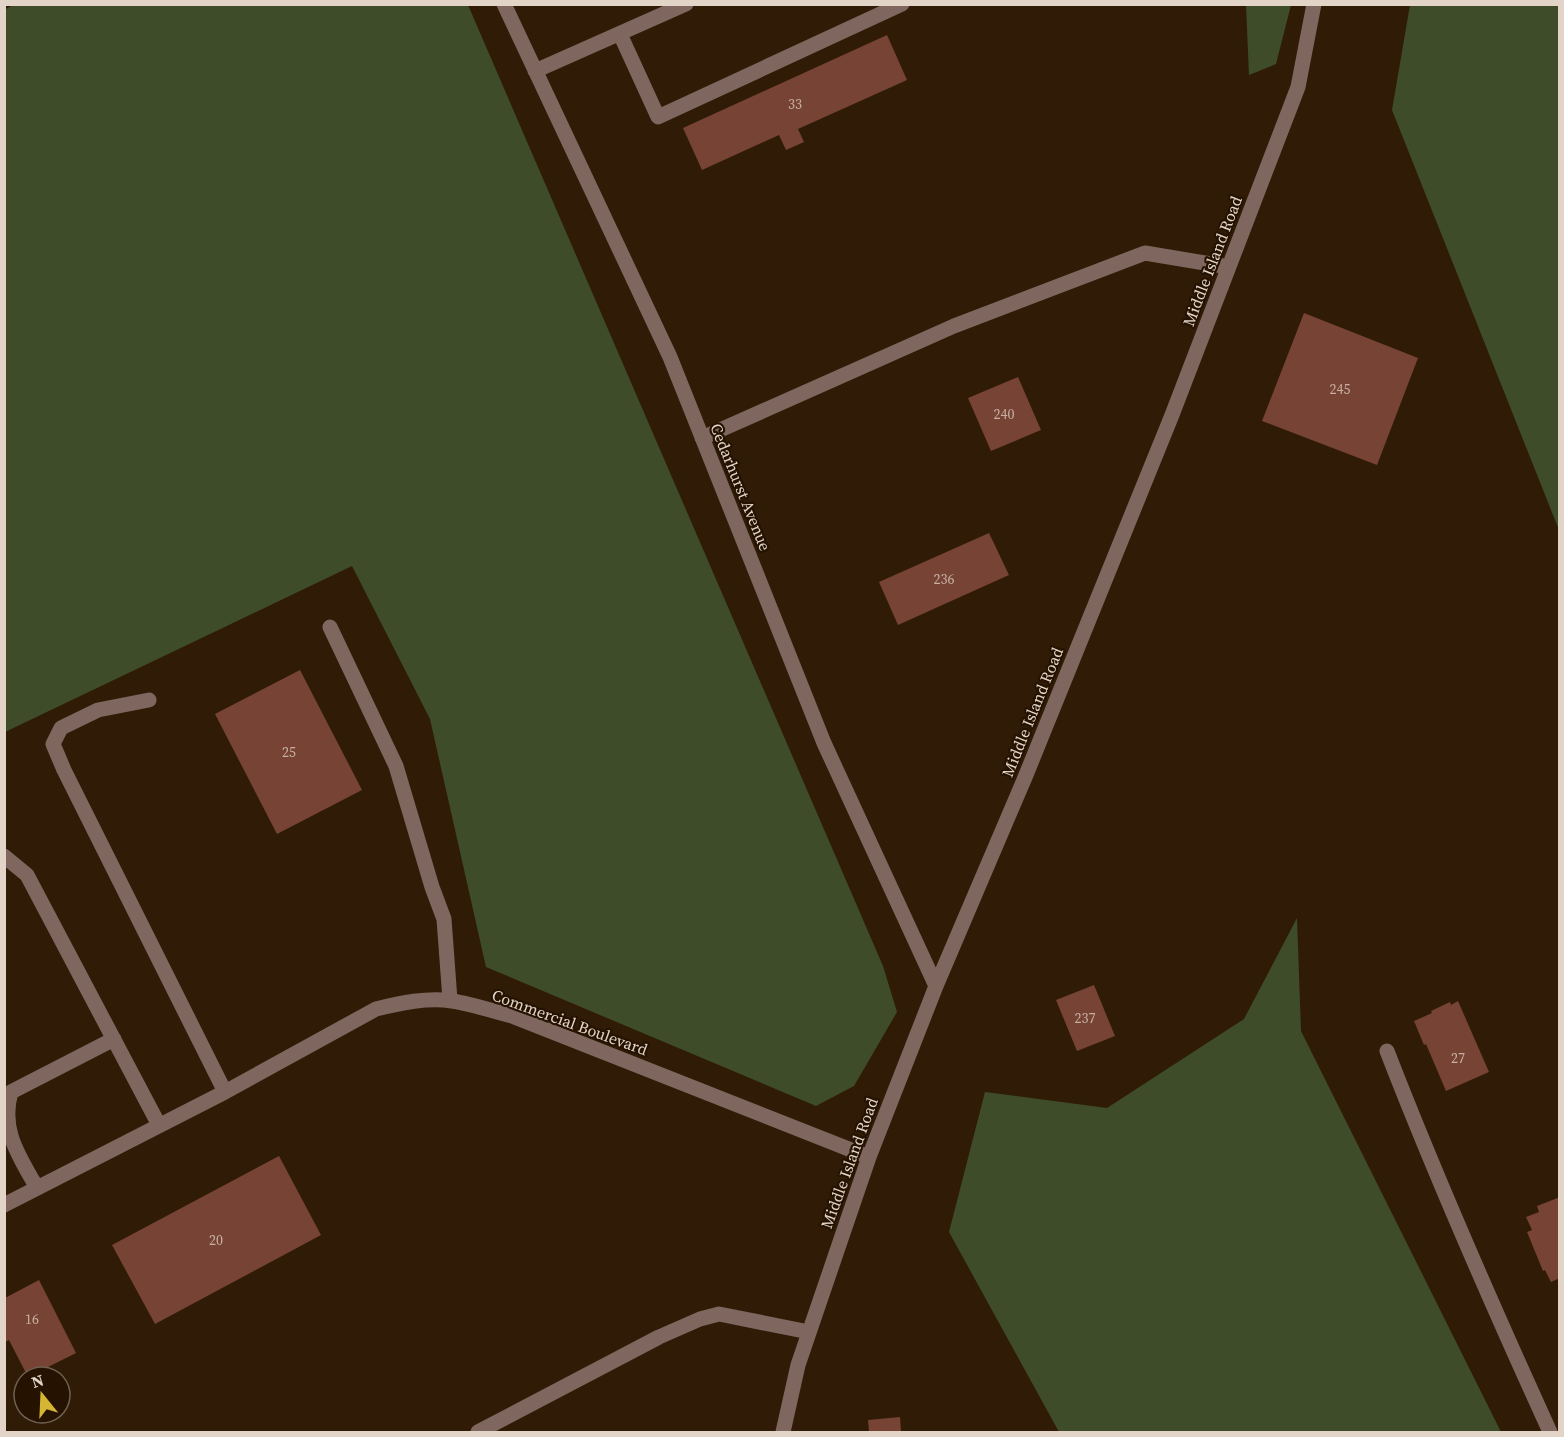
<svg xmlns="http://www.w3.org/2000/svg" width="1564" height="1437" font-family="'Source Serif 4',serif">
	<rect width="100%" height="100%" fill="#301c06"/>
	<!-- green -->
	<path fill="#3e4c2a" d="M 15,4 L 468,5 L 883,966 L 897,1012 L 854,1086 L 816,1106 L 486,967 L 430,719 L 352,566 L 5,732 L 4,10 Z
		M 1246,5 L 1291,5 L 1276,64 L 1249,75 Z
		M 1410,5 L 1559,5 L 1559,530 L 1392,110 Z
		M 1297,918 L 1301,1031 L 1501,1432 L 1059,1432 L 949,1232 L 985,1092 L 1107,1108 L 1244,1019 Z"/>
	<!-- building -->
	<path fill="#764335" d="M 887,35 L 907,80 L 798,129 L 804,142 L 786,150 L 779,135 L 702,170 L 683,128 Z
		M 1304,313 L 1418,358 L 1377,465 L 1262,421 Z
		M 1018,377 L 1041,430 L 991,451 L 968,398 Z
		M 989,533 L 1009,575 L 898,625 L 879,582 Z
		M 300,670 L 362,790 L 277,834 L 215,714 Z
		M 1094,985 L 1115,1036 L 1077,1051 L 1056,1000 Z
		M 1458,1001 L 1489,1072 L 1446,1091 L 1426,1044 L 1424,1045 L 1414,1021 L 1432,1013 L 1431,1011 L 1450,1002 L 1451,1005 Z
		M 279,1156 L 321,1235 L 155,1324 L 112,1245 Z
		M 1560,1197 L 1560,1278 L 1551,1282 L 1545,1270 L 1543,1271 L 1527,1232 L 1532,1230 L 1526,1217 L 1539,1212 L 1537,1206 Z
		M 39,1280 L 76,1353 L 28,1377 L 9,1340 L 5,1342 L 5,1298 Z
		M 900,1417 L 901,1432 L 869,1432 L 868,1420 Z"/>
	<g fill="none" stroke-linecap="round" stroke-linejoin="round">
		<!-- minor -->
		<path stroke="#7f675f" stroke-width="15" d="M 504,4 L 670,357 L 824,743 L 936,986
			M 620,34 L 658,117 L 902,4
			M 535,71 L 686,4
			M 702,438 L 954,326 L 1145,253 L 1229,267
			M 330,627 L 396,766 L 432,887 L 444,919 L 450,1000
			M 149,700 L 98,710 L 61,728 L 53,744 L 64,770 L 225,1092
			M 4,856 L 27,875 L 159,1125
			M 1387,1051 C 1437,1180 1493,1307 1550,1432
			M 37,1188 C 19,1156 0,1130 11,1092 L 114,1039
			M 4,1205 L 225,1092 L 376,1009 C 400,1003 428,997 452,1001 C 472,1004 492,1011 512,1016 L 869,1157
			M 478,1432 L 659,1337 L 700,1319 L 719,1314 L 809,1332
			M 783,1432 L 798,1365 L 869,1157 L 936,986 L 1026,775 L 1172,415 L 1298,87 L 1314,4"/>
	</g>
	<g text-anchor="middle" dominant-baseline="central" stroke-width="4.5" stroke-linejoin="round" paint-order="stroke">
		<!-- number labels -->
		<g font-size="14" fill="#c7b0a3">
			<text x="795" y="104">33</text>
			<text x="1340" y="389">245</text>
			<text x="1004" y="414">240</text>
			<text x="944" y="579">236</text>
			<text x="289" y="752">25</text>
			<text x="1085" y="1018">237</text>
			<text x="1458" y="1058">27</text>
			<text x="216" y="1240">20</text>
			<text x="32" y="1319">16</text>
		</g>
		<!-- street labels -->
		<g font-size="16" fill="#e2d5c8" stroke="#251200">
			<text transform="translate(1212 261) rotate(-69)">Middle Island Road</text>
			<text transform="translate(741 487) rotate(68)">Cedarhurst Avenue</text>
			<text transform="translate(1032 712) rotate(-68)">Middle Island Road</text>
			<text transform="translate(570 1022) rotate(20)">Commercial Boulevard</text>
			<text transform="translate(849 1163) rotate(-70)">Middle Island Road</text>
		</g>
	</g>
	<!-- border -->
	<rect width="1564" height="1437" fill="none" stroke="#e2d5c8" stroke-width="12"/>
	<!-- north arrow -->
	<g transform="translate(42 1395) rotate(342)"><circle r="28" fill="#251200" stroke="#716050" stroke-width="1.5"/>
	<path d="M0-4.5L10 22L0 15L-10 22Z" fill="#d5b534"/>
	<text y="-9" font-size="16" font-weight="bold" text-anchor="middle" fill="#e2d5c8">N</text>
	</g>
</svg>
